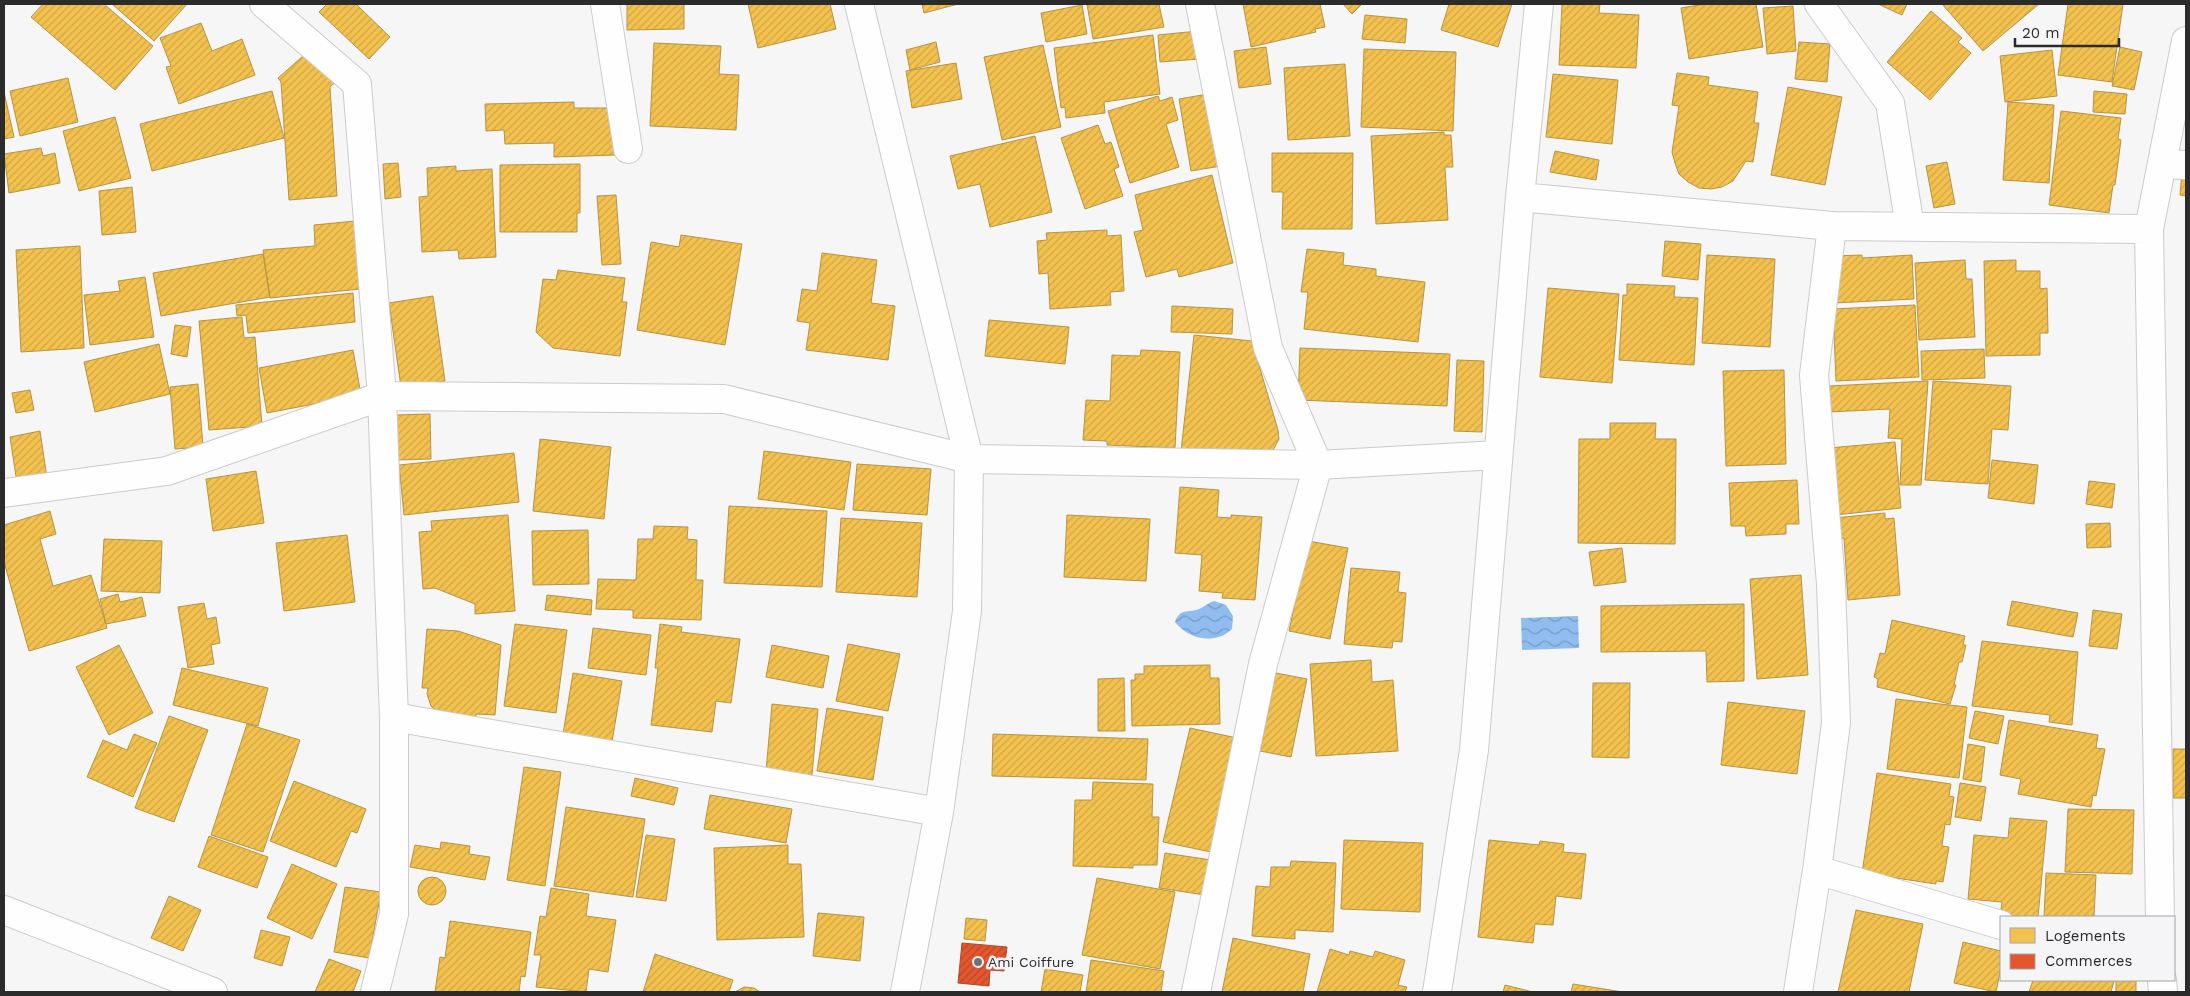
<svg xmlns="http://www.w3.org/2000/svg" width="2190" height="996" font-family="'Work Sans',sans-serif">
	<defs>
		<pattern id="water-waves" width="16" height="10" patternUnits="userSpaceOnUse" patternTransform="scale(1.25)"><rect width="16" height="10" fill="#90bdef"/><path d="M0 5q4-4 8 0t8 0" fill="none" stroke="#769ac2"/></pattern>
		<pattern id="homes-hatch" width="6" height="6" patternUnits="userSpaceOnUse" patternTransform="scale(1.25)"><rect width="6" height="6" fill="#f2c14e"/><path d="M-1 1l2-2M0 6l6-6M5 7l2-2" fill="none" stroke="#d0a644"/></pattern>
		<pattern id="shops-hatch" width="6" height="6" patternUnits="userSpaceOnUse" patternTransform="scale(1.25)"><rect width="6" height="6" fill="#e4572e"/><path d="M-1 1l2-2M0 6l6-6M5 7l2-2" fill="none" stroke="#b94827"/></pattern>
	</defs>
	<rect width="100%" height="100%" fill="#f6f6f7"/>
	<!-- water -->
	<path fill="url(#water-waves)" d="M 1214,601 L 1226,605 L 1233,616 L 1232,629 C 1216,645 1189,640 1175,622 C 1180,608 1188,613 1199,609 C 1204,607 1208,603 1214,601 Z
		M 1578,616 L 1579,648 L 1522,650 L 1521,618 Z"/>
	<!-- homes -->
	<path fill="url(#homes-hatch)" stroke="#b69444" d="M 43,4 L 104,4 L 153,46 L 115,90 L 31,17 Z
		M 112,4 L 187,4 L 154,41 Z
		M 327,4 L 356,4 L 390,37 L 369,59 L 319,12 Z
		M 627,4 L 684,4 L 684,29 L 627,30 Z
		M 748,4 L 830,4 L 836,29 L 758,48 Z
		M 922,4 L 958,4 L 924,13 Z
		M 1087,4 L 1159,4 L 1164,27 L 1093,39 Z
		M 1243,4 L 1320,4 L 1325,27 L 1315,29 L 1316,32 L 1251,47 Z
		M 1343,4 L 1362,4 L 1352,14 Z
		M 1449,4 L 1512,4 L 1498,47 L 1441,30 Z
		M 1562,4 L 1600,4 L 1599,13 L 1639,15 L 1636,68 L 1559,65 Z
		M 1705,4 L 1756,4 L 1763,47 L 1689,59 L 1681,8 Z
		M 1878,4 L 1907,4 L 1902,15 Z
		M 1942,4 L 2039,4 L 1983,51 Z
		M 2068,4 L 2123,4 L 2112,82 L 2058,75 Z
		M 1082,5 L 1087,34 L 1046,42 L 1041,13 Z
		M 1793,6 L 1796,51 L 1767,54 L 1763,8 Z
		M 1931,11 L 1962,38 L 1958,42 L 1971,53 L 1930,100 L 1887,62 Z
		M 1365,15 L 1407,19 L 1405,43 L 1362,39 Z
		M 201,23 L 212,51 L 242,39 L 255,75 L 179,104 L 166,67 L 171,66 L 160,38 Z
		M 1198,31 L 1200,59 L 1160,62 L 1158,35 Z
		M 1153,35 L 1160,94 L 1104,102 L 1105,113 L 1066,118 L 1065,107 L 1061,108 L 1054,48 Z
		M 936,42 L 940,62 L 910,70 L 906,50 Z
		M 1799,42 L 1830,44 L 1827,82 L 1795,79 Z
		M 654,43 L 721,46 L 719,74 L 739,75 L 736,130 L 650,126 Z
		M 1043,45 L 1061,127 L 1002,140 L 984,57 Z
		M 1266,47 L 1271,84 L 1239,88 L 1234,51 Z
		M 2120,47 L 2142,52 L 2134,90 L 2112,86 Z
		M 311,49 L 338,80 L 330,87 L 337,196 L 289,200 L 281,82 L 278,78 Z
		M 1364,49 L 1456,52 L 1453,131 L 1361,127 Z
		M 2052,50 L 2057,96 L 2005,102 L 2000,56 Z
		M 956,63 L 962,99 L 912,108 L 906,71 Z
		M 1345,64 L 1350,136 L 1288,140 L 1284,68 Z
		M 1677,73 L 1709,77 L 1708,85 L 1758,92 L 1754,123 L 1759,123 L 1753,162 L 1746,161 L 1733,181 L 1722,187 L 1711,189 L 1699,188 L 1688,182 L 1679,174 L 1675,163 L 1672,152 L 1679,106 L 1672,105 Z
		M 1553,74 L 1618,80 L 1612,144 L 1546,137 Z
		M 68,78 L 78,122 L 20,136 L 10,91 Z
		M 1788,87 L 1842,97 L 1825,185 L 1771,175 Z
		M 272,91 L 284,138 L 152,171 L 140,124 Z
		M 2094,91 L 2127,94 L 2125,114 L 2093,112 Z
		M 4,92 L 14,137 L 4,139 Z
		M 1208,94 L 1221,166 L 1191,171 L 1179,99 Z
		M 1158,96 L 1160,101 L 1172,97 L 1178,120 L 1166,124 L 1179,167 L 1130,183 L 1108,111 Z
		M 574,102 L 574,108 L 610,108 L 614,117 L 615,155 L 554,157 L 554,143 L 505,144 L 504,130 L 486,131 L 485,104 Z
		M 2008,102 L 2054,105 L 2049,183 L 2003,180 Z
		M 2061,111 L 2121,118 L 2118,139 L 2121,140 L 2115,185 L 2113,185 L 2109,213 L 2049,205 Z
		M 115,117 L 131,178 L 79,191 L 63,131 Z
		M 1098,125 L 1105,144 L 1111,142 L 1119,167 L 1114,169 L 1123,196 L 1085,209 L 1061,138 Z
		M 1444,132 L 1444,135 L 1451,135 L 1453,167 L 1445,167 L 1448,220 L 1376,224 L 1371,136 Z
		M 1035,136 L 1052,212 L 990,227 L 980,184 L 958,189 L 950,156 Z
		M 41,148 L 43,156 L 55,153 L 60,183 L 9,193 L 4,154 Z
		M 1555,151 L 1599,160 L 1596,180 L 1550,172 Z
		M 1272,153 L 1353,153 L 1352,229 L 1282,229 L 1283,192 L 1272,192 Z
		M 1947,162 L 1955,204 L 1934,208 L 1926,166 Z
		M 398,163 L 401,197 L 385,199 L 383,164 Z
		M 580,164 L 580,213 L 577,213 L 577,232 L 500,232 L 500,165 Z
		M 456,166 L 456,171 L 492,169 L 496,257 L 459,259 L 458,250 L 422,252 L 419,197 L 428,196 L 427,168 Z
		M 2182,171 L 2186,171 L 2186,196 L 2180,195 Z
		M 1212,175 L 1233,263 L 1179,277 L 1177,269 L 1146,277 L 1134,232 L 1143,230 L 1135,195 Z
		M 132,187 L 136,232 L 102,235 L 99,191 Z
		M 616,195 L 621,264 L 602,265 L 597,196 Z
		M 355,221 L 360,289 L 270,298 L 263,250 L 315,246 L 314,225 Z
		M 1107,230 L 1107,236 L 1121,235 L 1124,291 L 1110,292 L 1111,305 L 1050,309 L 1048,273 L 1039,274 L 1037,241 L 1047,240 L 1046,233 Z
		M 681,235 L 742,244 L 725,345 L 637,330 L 651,242 L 679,247 Z
		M 1665,241 L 1701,244 L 1698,280 L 1662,276 Z
		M 80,246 L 84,348 L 21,352 L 16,250 Z
		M 1307,249 L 1344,253 L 1343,265 L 1376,269 L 1376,276 L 1425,282 L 1418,342 L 1304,329 L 1308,292 L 1301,292 Z
		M 822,253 L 877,260 L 871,303 L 895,306 L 888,360 L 806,350 L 810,323 L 797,321 L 802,289 L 817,291 Z
		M 263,254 L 270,297 L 161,316 L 153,273 Z
		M 1707,255 L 1775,259 L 1770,347 L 1702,343 Z
		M 1862,255 L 1862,258 L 1912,255 L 1914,299 L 1834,303 L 1832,256 Z
		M 1965,260 L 1966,279 L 1972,279 L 1975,337 L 1919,340 L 1915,263 Z
		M 2016,260 L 2016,271 L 2040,271 L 2040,289 L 2047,288 L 2048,333 L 2040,333 L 2040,355 L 1986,356 L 1984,261 Z
		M 558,270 L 625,278 L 622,302 L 627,302 L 620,356 L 553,348 L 536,332 L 543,279 L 556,280 Z
		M 145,277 L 154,337 L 90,345 L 84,295 L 120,291 L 118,281 Z
		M 1627,284 L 1675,286 L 1674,297 L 1698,298 L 1694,365 L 1619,360 L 1623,295 L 1627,295 Z
		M 1548,288 L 1619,294 L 1612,383 L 1540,377 Z
		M 353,293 L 355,322 L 248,333 L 246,315 L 237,316 L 236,305 Z
		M 433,296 L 445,381 L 401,387 L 389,303 Z
		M 1915,305 L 1919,377 L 1836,381 L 1833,309 Z
		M 1172,306 L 1233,309 L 1232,334 L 1171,332 Z
		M 242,317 L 244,338 L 255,337 L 262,426 L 209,430 L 199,321 Z
		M 989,320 L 1069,327 L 1065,364 L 985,356 Z
		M 175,325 L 191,327 L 187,357 L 171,354 Z
		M 1194,335 L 1252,341 L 1278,430 L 1279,439 L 1271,454 L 1181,451 Z
		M 159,344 L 170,394 L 95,412 L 84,362 Z
		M 1300,348 L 1450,354 L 1447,406 L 1298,400 Z
		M 1984,349 L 1985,378 L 1922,380 L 1921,351 Z
		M 353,350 L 361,395 L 267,413 L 259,368 Z
		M 1141,350 L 1180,352 L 1175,448 L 1107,445 L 1107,441 L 1083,440 L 1086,400 L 1110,401 L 1112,355 L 1140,356 Z
		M 1457,360 L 1484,361 L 1482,432 L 1454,431 Z
		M 1784,370 L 1786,464 L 1726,466 L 1723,371 Z
		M 1928,381 L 1921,485 L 1900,485 L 1902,439 L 1888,438 L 1890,409 L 1829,412 L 1829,386 Z
		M 1933,381 L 2011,386 L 2008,430 L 1992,429 L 1988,484 L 1925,480 Z
		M 198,384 L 203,447 L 175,449 L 170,387 Z
		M 30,390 L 34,410 L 16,413 L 12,393 Z
		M 430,414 L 431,459 L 396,460 L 396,415 Z
		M 1610,423 L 1656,423 L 1655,439 L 1676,439 L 1675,544 L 1578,543 L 1579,439 L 1610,439 Z
		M 40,431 L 47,478 L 17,483 L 10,437 Z
		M 540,439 L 611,447 L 604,519 L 533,511 Z
		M 1895,442 L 1901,508 L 1835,515 L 1829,448 Z
		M 764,451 L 851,462 L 844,510 L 758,499 Z
		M 514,453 L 519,502 L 404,515 L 399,465 Z
		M 1992,460 L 2038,465 L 2034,504 L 1988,498 Z
		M 857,464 L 931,469 L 927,515 L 853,510 Z
		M 256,471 L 264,523 L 213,531 L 206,479 Z
		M 1797,480 L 1799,524 L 1786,524 L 1786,534 L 1746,536 L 1745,526 L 1731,526 L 1729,483 Z
		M 2089,481 L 2115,484 L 2112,508 L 2086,504 Z
		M 1180,487 L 1219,490 L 1217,517 L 1231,518 L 1231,515 L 1262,517 L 1255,600 L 1222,598 L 1223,593 L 1199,591 L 1202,555 L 1175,553 Z
		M 729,506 L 827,511 L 822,587 L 724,583 Z
		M 50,511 L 56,534 L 40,539 L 53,586 L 91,575 L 107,628 L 29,651 L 4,562 L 4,525 Z
		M 1885,513 L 1885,519 L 1894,518 L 1900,595 L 1848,600 L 1844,538 L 1835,539 L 1834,518 Z
		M 508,515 L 515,611 L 475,614 L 475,604 L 435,588 L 423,589 L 419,532 L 432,531 L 431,521 Z
		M 1067,515 L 1150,519 L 1146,581 L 1064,577 Z
		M 841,518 L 922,523 L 917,597 L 836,592 Z
		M 2110,523 L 2111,547 L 2087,548 L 2086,524 Z
		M 654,526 L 688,527 L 687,539 L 697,540 L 696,580 L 703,580 L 701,620 L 633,618 L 633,610 L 596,609 L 598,579 L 636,580 L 638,539 L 653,539 Z
		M 588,530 L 589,584 L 533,585 L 532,531 Z
		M 347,535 L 355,602 L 284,611 L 276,543 Z
		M 104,539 L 162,541 L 160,593 L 101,591 Z
		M 1308,541 L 1348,548 L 1330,639 L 1289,631 Z
		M 1622,548 L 1626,582 L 1594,586 L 1589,552 Z
		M 1351,568 L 1400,572 L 1398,592 L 1406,593 L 1402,642 L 1393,641 L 1392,648 L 1344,644 Z
		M 1801,575 L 1808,675 L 1757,679 L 1750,579 Z
		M 118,594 L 120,602 L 142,597 L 146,616 L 106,624 L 100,599 Z
		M 547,595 L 592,600 L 591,615 L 545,610 Z
		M 2012,601 L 2078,613 L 2073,637 L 2007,625 Z
		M 204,603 L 207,619 L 216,617 L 220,643 L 211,645 L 214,664 L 188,668 L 178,607 Z
		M 1744,604 L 1744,681 L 1707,682 L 1706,651 L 1601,652 L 1601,606 Z
		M 2093,610 L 2122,614 L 2117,649 L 2089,646 Z
		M 1892,620 L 1965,636 L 1963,645 L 1966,645 L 1962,662 L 1959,662 L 1954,685 L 1956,685 L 1950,704 L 1877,687 L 1878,679 L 1874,677 L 1880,653 L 1885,654 Z
		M 515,624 L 567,630 L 556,713 L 504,706 Z
		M 660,624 L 682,627 L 681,632 L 740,639 L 731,703 L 716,701 L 712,732 L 651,725 L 658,668 L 655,668 Z
		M 593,628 L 651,635 L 646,675 L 588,668 Z
		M 427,629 L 458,631 L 501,645 L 495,715 L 476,714 L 475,722 L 436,711 L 431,706 L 427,694 L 428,688 L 422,688 Z
		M 1982,641 L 2078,652 L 2072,725 L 2049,722 L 2050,715 L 1972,706 Z
		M 848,644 L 900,654 L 888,711 L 836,701 Z
		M 119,645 L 153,713 L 109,735 L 76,667 Z
		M 772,645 L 829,656 L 823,688 L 766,677 Z
		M 1371,660 L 1372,682 L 1393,680 L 1398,751 L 1316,756 L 1310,664 Z
		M 1210,665 L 1210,678 L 1219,678 L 1220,724 L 1132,726 L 1131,680 L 1135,680 L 1135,674 L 1144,674 L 1144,666 Z
		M 182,668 L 268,688 L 258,726 L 173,705 Z
		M 573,673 L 622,681 L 612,742 L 563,734 Z
		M 1276,673 L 1307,679 L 1291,757 L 1260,751 Z
		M 1124,678 L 1125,731 L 1098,731 L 1098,679 Z
		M 1593,683 L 1630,683 L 1629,758 L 1592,757 Z
		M 1896,699 L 1967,707 L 1959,778 L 1887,769 Z
		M 1728,702 L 1805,711 L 1797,774 L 1721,765 Z
		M 772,704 L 818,709 L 812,775 L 766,771 Z
		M 827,708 L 883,717 L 873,780 L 817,771 Z
		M 1975,711 L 2004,716 L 1998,744 L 1969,738 Z
		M 169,716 L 208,730 L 174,822 L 135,808 Z
		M 2009,720 L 2098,735 L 2096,748 L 2105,749 L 2096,796 L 2093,795 L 2091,807 L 2018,794 L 2021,779 L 2000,775 Z
		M 247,724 L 300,740 L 263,852 L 211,835 Z
		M 1190,728 L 1237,738 L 1211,852 L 1163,842 Z
		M 134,734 L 157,743 L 133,797 L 87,777 L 103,740 L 127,750 Z
		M 993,734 L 1148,739 L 1146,780 L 992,776 Z
		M 1968,744 L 1985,747 L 1981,782 L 1963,779 Z
		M 2173,749 L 2186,749 L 2186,798 L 2173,798 Z
		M 524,767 L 561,772 L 545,886 L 507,880 Z
		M 1877,773 L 1951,784 L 1949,796 L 1954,797 L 1950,825 L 1945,824 L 1942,846 L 1949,847 L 1943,882 L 1936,881 L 1936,884 L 1862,873 Z
		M 635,778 L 678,788 L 674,805 L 631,796 Z
		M 294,781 L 366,809 L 357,833 L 351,831 L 336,867 L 270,841 Z
		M 1093,782 L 1153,784 L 1152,817 L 1159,817 L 1157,865 L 1133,865 L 1133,868 L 1073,866 L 1075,800 L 1092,800 Z
		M 1960,783 L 1986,787 L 1981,821 L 1955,817 Z
		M 710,795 L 792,809 L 786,843 L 704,829 Z
		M 566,807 L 645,819 L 633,897 L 554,886 Z
		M 2068,809 L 2134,810 L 2132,874 L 2065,872 Z
		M 2010,818 L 2047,821 L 2038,917 L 2000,916 L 2002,902 L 1968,899 L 1974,835 L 2008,838 Z
		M 646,835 L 675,839 L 666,901 L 636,897 Z
		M 209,836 L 268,857 L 257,888 L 198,867 Z
		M 1344,840 L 1423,843 L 1420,912 L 1341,909 Z
		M 1489,840 L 1539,845 L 1540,841 L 1564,844 L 1563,852 L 1586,854 L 1581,899 L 1556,896 L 1553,925 L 1535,924 L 1533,943 L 1478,937 Z
		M 441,842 L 470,846 L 469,854 L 490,857 L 485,880 L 410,867 L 415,845 L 440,849 Z
		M 788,845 L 788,864 L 801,864 L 804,937 L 717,940 L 714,848 Z
		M 1165,853 L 1211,860 L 1205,895 L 1159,888 Z
		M 1291,861 L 1336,863 L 1333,932 L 1295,930 L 1295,939 L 1252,936 L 1256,886 L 1270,887 L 1271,867 L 1290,867 Z
		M 292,864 L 337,884 L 312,939 L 267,918 Z
		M 2046,873 L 2096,875 L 2094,917 L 2044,917 Z
		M418 891a14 14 0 1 1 28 0a14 14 0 1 1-28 0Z
		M 1097,878 L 1175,892 L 1160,969 L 1082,955 Z
		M 345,887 L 381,892 L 369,958 L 334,952 Z
		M 551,888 L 589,894 L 586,916 L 616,920 L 608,972 L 589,969 L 586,992 L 536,987 L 541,955 L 534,955 L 540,916 L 546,917 Z
		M 169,896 L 201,910 L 183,951 L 151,938 Z
		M 1856,910 L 1923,924 L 1909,992 L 1838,992 Z
		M 818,913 L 864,917 L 860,961 L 813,956 Z
		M 966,918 L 987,920 L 985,941 L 964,939 Z
		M 450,921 L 531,932 L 525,977 L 521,976 L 519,992 L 435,992 L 440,957 L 445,958 Z
		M 261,930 L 290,937 L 282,966 L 254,958 Z
		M 1233,938 L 1310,954 L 1303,992 L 1222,992 Z
		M 1963,942 L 2001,951 L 2001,968 L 1996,992 L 1954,983 Z
		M 1330,949 L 1349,955 L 1350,951 L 1373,957 L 1375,951 L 1405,960 L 1398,985 L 1407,987 L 1405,992 L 1317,992 Z
		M 655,954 L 733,980 L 729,992 L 643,992 Z
		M 329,959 L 361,971 L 353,992 L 315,992 Z
		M 1091,960 L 1164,971 L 1161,992 L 1086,992 Z
		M 1045,969 L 1083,975 L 1080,992 L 1041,992 Z
		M 2033,980 L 2109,980 L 2114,981 L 2111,992 L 2029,992 Z
		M 2116,980 L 2136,980 L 2136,992 L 2116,992 Z
		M 1573,984 L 1623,992 L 1571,992 Z
		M 1505,985 L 1533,992 L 1503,992 Z
		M 744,987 L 754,988 L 760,992 L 735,992 Z"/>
	<!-- shops -->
	<path fill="url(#shops-hatch)" stroke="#ac4a2d" d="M 962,943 L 1007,947 L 1004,971 L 990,970 L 989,986 L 958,983 Z"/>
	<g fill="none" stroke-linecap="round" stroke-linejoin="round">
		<defs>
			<path id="minor" d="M 264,4 L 357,84 L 382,396 L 394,717 L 394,914 L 375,992
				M 605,4 L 628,149
				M 859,4 L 969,459 L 967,611 L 939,812 L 905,992
				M 1819,4 L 1890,103 L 1910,227
				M 2162,164 L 2186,165
				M 1520,197 L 1832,226 L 2149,229
				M 4,493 L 167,471 L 382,396 L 724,399 L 969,459 L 1318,465 L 1498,455
				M 394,717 L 939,812
				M 1817,870 L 2001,925
				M 4,910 L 213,992
				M 2160,917 L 2149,229 L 2186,41
				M 2162,980 L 2163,992
				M 1196,992 L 1263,664 L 1318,465 L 1268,348 L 1200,4
				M 1437,992 L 1474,750 L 1520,197 L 1539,4
				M 1798,992 L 1817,870 L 1836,723 L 1831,584 L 1814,375 L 1832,226"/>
		</defs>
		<!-- minor casing -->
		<use href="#minor" stroke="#cbcbcc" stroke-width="30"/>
		<!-- minor -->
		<use href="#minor" stroke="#fefefe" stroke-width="28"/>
	</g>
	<!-- markers -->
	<circle fill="#727273" stroke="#f5f5f8" stroke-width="2" cx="978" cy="962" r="5"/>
	<g text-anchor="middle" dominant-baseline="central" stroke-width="5" stroke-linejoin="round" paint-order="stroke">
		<!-- poi labels -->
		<g font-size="14" fill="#2b2b2c" stroke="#f5f5f8" text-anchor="start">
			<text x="988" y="962">Ami Coiffure</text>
		</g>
	</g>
	<!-- border -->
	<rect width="2190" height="996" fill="none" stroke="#2b2b2c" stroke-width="10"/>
	<!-- legend -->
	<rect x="2000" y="916" width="175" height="65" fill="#f5f5f8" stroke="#a4a4a6"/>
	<rect x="2010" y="928" width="25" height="15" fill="#f2c14e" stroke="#a4a4a6"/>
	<text x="2045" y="941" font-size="15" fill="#2b2b2c">Logements</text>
	<rect x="2010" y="954" width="25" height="15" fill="#e4572e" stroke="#a4a4a6"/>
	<text x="2045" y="966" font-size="15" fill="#2b2b2c">Commerces</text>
	<!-- scale -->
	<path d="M2015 38v8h104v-8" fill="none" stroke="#2b2b2c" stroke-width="2.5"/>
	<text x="2022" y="38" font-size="15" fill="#2b2b2c" stroke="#f5f5f8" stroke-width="4" paint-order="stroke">20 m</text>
</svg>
